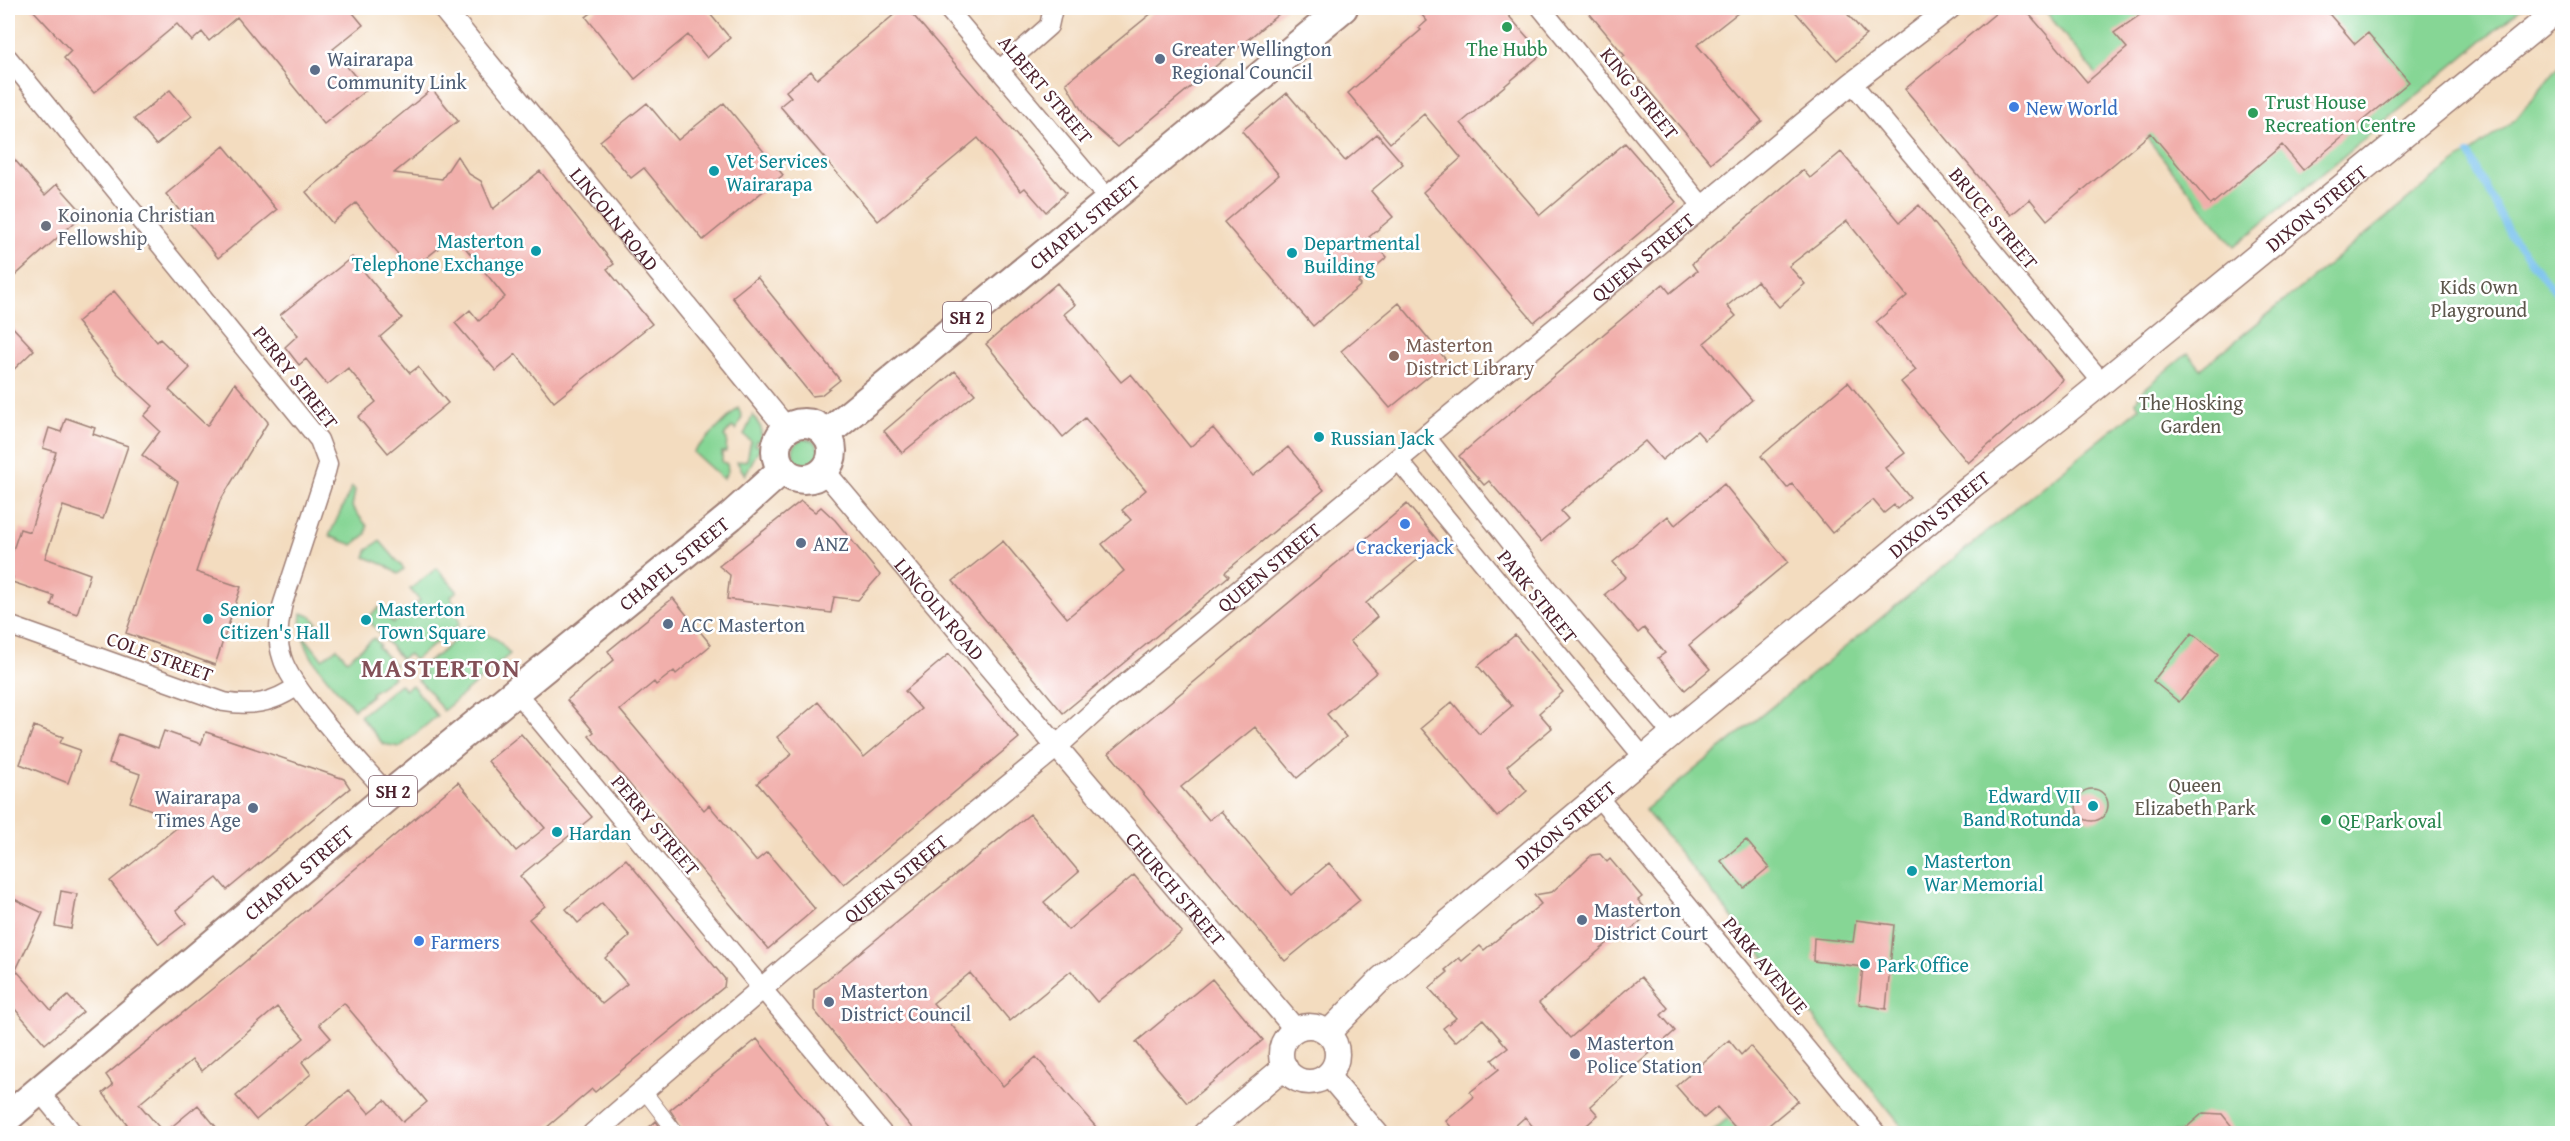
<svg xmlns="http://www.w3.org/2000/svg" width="2570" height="1141" font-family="'Gentium Book Plus',serif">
	<rect width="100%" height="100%" fill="#fff"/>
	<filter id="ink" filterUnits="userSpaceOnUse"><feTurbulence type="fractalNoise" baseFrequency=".0167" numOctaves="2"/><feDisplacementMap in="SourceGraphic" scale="12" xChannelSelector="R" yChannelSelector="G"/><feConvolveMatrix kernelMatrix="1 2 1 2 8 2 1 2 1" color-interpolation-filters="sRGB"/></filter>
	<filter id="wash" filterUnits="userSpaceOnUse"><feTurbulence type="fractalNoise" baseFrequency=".008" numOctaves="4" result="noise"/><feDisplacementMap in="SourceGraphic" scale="24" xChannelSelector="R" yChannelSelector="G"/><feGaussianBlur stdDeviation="1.35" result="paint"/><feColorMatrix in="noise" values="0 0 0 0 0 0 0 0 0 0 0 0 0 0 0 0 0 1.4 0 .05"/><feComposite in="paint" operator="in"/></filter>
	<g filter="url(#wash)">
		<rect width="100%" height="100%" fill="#f3dcbf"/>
		<!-- green -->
		<path fill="#86d695" stroke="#687a60" stroke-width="1.5" d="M 2043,8 L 2522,8 L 2234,247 Z
			M 2562,62 L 2562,1133 L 1907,1133 L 1645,810 L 2139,408 L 2136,402 L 2141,392 L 2188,353 L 2201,369 L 2432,180 L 2516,119 Z
			M 738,408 L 742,417 L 736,430 L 732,427 L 724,436 L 727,439 L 726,452 L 722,452 L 722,462 L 727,464 L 728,471 L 723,479 L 693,452 Z
			M 753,415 L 761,428 L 761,441 L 756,441 L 755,445 L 760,446 L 759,449 L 745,475 L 737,462 L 747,460 L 751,441 L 744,435 Z
			M793 452a13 13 0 1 1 26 0a13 13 0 1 1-26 0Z
			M 352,487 L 355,490 L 352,507 L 367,526 L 366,534 L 353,545 L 329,536 Z
			M 380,541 L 404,569 L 398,574 L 385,565 L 365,557 L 368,549 Z
			M 437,568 L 457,591 L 451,596 L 460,624 L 414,660 L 409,654 L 401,659 L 367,618 L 380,607 L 393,623 L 420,601 L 410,589 Z
			M 302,613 L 312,617 L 317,623 L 303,635 L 322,659 L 337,648 L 347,660 L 374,638 L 380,645 L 378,647 L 395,665 L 388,670 L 394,677 L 371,693 L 372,695 L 354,709 C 331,681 296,653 302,613 Z
			M 470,626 L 498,640 L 510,654 L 443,711 L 429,691 L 418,680 L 425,674 L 419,667 L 438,655 Z
			M 400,684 L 405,690 L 412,685 L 437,716 L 400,747 L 383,744 L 360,716 Z
			M 1728,1118 L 1741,1134 L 1709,1134 Z"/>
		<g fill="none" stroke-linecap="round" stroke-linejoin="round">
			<!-- stream -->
			<path stroke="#73bfed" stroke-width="7" d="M 2469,154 L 2510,234 L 2562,301"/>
		</g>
		<g id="blocks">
			<!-- building -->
			<path fill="#f1afab" d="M 31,8 L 349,8 L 363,25 L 333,49 L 366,90 L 324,124 L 237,17 L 209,41 L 202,32 L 192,41 L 177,24 L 94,93 L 64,58 L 71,51 Z
				M 598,8 L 705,8 L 730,38 L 707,58 L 688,35 L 635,79 L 586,17 Z
				M 902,8 L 907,8 L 1066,193 L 1046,212 L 1025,188 L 1021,191 L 978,138 L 878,221 L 780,106 L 791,97 L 786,91 L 811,71 L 817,79 Z
				M 1158,8 L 1286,8 L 1118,147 L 1087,120 L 1066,83 Z
				M 1416,8 L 1502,8 L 1542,54 L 1461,123 L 1540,215 L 1625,143 L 1676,202 L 1534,322 L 1423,192 L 1461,158 L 1424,114 L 1390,143 L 1348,93 L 1421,30 L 1419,28 L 1427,21 Z
				M 1585,8 L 1744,8 L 1697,45 L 1762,121 L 1711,163 L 1621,58 L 1625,56 Z
				M 1792,8 L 1842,8 L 1866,35 L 1837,60 Z
				M 2002,8 L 2024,8 L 2087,82 L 2127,48 L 2114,33 L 2150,8 L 2324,8 L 2355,44 L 2368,33 L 2409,82 L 2303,170 L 2282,145 L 2211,205 L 2151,133 L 2047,220 L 2030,199 L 2011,215 L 1905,89 Z
				M 432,89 L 458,121 L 394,173 L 442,179 L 457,156 L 469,174 L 481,181 L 493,209 L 540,171 L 614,264 L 607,269 L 652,324 L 554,402 L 516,354 L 496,371 L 455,323 L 470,310 L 479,321 L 505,297 L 455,235 L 411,270 L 356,203 L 332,223 L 306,192 Z
				M 170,90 L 192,116 L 156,145 L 134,119 Z
				M 1287,93 L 1345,161 L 1377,134 L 1403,164 L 1371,191 L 1393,217 L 1369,237 L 1387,257 L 1358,282 L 1361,285 L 1313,326 L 1224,222 L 1279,175 L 1242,131 Z
				M 647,103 L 678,140 L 724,103 L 783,175 L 703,240 L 644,168 L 631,178 L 600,141 Z
				M 224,146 L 277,210 L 218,258 L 166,194 Z
				M 8,152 L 45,195 L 57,184 L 84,214 L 8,282 Z
				M 1841,152 L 1900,222 L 1919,205 L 2063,380 L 1968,463 L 1901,382 L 1916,370 L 1876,322 L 1907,296 L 1847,221 L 1789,266 L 1805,284 L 1779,307 L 1757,281 L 1727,306 L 1736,316 L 1704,343 L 1752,400 L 1705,440 L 1697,431 L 1662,460 L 1645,441 L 1561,511 L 1568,519 L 1541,542 L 1489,481 L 1484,485 L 1459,456 L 1663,284 L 1670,293 L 1697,271 L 1692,264 L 1803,170 L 1810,178 Z
				M 352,257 L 402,318 L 380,337 L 410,373 L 418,367 L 448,403 L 388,453 L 358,417 L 376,402 L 348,368 L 327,385 L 306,359 L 299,365 L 285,347 L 298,335 L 280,315 Z
				M 757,277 L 840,380 L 821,395 L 812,396 L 732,297 Z
				M 1057,283 L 1075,305 L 1064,314 L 1121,382 L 1131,374 L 1190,447 L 1213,428 L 1253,476 L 1288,447 L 1324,490 L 1225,572 L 1229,576 L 1063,713 L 953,581 L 1003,541 L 1067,618 L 1124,571 L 1102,544 L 1131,520 L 1122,510 L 1146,490 L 1085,418 L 1063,437 L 986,344 Z
				M 114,291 L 157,342 L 160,339 L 190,368 L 169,390 L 207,426 L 235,383 L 268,422 L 220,501 L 196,572 L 241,587 L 215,665 L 126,633 L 178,482 L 142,455 L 160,431 L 144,416 L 153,406 L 117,373 L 77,322 Z
				M 1399,303 L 1447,361 L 1390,408 L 1341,351 Z
				M 8,322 L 34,350 L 8,375 Z
				M 955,371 L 975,394 L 902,453 L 884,431 Z
				M 1848,382 L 1905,453 L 1885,468 L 1910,498 L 1897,509 L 1894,505 L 1884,513 L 1873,500 L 1832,533 L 1792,484 L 1787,488 L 1761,456 Z
				M 66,418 L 95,428 L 93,434 L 128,446 L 103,519 L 63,506 L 45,558 L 90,574 L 77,614 L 51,605 L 54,596 L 12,582 L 13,577 L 8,574 L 8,565 L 20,529 L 30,532 L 56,452 L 43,448 L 49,428 L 61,432 Z
				M 1724,484 L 1788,562 L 1689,645 L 1710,669 L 1685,690 L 1658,658 L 1665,653 L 1644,628 L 1638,633 L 1605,594 L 1626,577 L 1613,562 L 1668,516 L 1675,525 Z
				M 801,501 L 815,512 L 821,507 L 835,520 L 880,575 L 858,600 L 834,597 L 831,613 L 727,599 L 730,575 L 719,566 Z
				M 1407,504 L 1439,542 L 1366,603 L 1377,617 L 1350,641 L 1377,672 L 1327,714 L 1346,737 L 1297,778 L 1255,727 L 1181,787 L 1209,820 L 1221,811 L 1291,895 L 1329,863 L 1360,900 L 1285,961 L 1109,753 Z
				M 673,598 L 711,645 L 676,674 L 674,671 L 656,685 L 654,682 L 620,710 L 704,810 L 709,805 L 756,861 L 767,852 L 815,909 L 768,949 L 589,736 L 594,732 L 567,700 L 614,660 L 608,651 Z
				M 2192,633 L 2218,654 L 2179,702 L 2153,681 Z
				M 1515,635 L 1563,692 L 1539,713 L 1552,728 L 1507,766 L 1527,791 L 1497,817 L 1421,728 L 1452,702 L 1479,734 L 1512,706 L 1478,666 Z
				M 949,654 L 1019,738 L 844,885 L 757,783 L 792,754 L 777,737 L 818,702 L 864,757 L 921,709 L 905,691 Z
				M 34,726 L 63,737 L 60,743 L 80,750 L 68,783 L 20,764 Z
				M 164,731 L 201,744 L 206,732 L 344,779 L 350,788 L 227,890 L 217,878 L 176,910 L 186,923 L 159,944 L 110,881 L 184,822 L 130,802 L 140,774 L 109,763 L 119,734 L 158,748 Z
				M 521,734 L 592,817 L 520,876 L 545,906 L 529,919 L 602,1004 L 627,984 L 605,958 L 630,936 L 602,903 L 578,923 L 566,909 L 626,859 L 725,979 L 724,987 L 595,1092 L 592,1089 L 539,1134 L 298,1134 L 349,1090 L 369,1113 L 385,1100 L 403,1122 L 427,1102 L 344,1003 L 319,1024 L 331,1038 L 302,1062 L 311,1074 L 256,1120 L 236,1096 L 304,1038 L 277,1007 L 202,1071 L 192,1060 L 139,1104 L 164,1133 L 198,1105 L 222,1134 L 116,1134 L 127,1124 L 103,1093 L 113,1085 L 106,1075 L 228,976 L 458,782 L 516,851 L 545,828 L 488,761 Z
				M2076 805a16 16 0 1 1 32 0a16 16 0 1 1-32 0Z
				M 1030,814 L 1079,872 L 1044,902 L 1068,930 L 1134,875 L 1182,932 L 1097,1002 L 1071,971 L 1010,1021 L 970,973 L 933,1003 L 1003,1086 L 1036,1057 L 1102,1134 L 917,1134 L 814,1010 L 814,990 Z
				M 1746,840 L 1769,867 L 1744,888 L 1721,861 Z
				M 1600,854 L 1607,862 L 1610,859 L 1642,897 L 1638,900 L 1646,909 L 1638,915 L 1642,920 L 1629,931 L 1626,927 L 1539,1003 L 1570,1038 L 1641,977 L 1668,1008 L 1661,1015 L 1675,1031 L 1590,1106 L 1598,1115 L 1577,1134 L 1539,1134 L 1525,1117 L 1506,1134 L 1457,1134 L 1446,1121 L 1474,1097 L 1470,1092 L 1499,1069 L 1492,1060 L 1508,1048 L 1483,1019 L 1455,1042 L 1443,1028 L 1456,1018 L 1429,988 L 1448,972 L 1445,970 L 1459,958 L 1462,961 L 1480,946 L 1484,950 L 1541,904 L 1534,895 L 1552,892 L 1592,855 Z
				M 61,891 L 77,894 L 71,929 L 55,926 Z
				M 8,896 L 43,913 L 16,970 L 51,1010 L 68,996 L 83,1012 L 45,1044 L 8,1001 Z
				M 1856,920 L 1894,925 L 1886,1009 L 1859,1004 L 1863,967 L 1813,961 L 1814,938 L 1853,942 Z
				M 1212,979 L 1263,1040 L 1187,1103 L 1136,1042 Z
				M 757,1039 L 835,1134 L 686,1134 L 670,1110 Z
				M 1729,1040 L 1741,1055 L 1750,1046 L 1798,1101 L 1758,1134 L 1741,1134 L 1717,1107 L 1704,1118 L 1676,1086 Z
				M 2203,1113 L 2222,1114 L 2238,1134 L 2179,1134 Z
				M 656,1121 L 665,1134 L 641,1134 Z"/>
		</g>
	</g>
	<g filter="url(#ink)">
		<use href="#blocks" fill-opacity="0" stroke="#9e7e75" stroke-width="1.5"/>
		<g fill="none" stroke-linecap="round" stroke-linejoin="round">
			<defs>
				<path id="pedestrian" d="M 644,1091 L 677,1134"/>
				<path id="minor" d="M 947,8 L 1109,200
					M 1541,8 L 1703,207
					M 8,58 L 319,440 L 328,464 L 326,472 L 283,603 C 279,621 276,639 282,657 C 290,689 364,767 389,795
					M 999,70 L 1049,26 L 1053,8
					M 1852,83 L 2102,382
					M 1427,438 L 1547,588 L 1672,734
					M 1399,461 L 1644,758
					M 8,625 L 224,702 C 251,707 274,703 297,686
					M 515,691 L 883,1134
					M 1598,797 L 1877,1134
					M 39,1091 L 74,1134"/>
				<g id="tertiary">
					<path id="s1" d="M 443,8 L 787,429"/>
					<path id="s2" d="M 824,471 L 1295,1029"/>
					<path d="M 1328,1075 L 1378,1134"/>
					<path id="s3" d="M 593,1134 L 795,960 L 1056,747 L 1104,703 L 1852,83 L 1950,8"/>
				</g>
				<g id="secondary">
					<circle cx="1309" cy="1054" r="28"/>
					<path id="s4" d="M 1328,1033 L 1382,978 L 1672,734 L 1972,486 L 2065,413 L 2560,8"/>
					<path d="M 1205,1134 L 1285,1067"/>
				</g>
				<g id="trunk">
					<circle cx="804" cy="451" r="28"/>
					<path id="s5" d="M 826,434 L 1343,8"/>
					<path id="s6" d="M 8,1117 L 389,795 L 731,516 L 783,469"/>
				</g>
			</defs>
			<!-- pedestrian casing -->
			<use href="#pedestrian" stroke="#9e7e75" stroke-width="16"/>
			<!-- minor casing -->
			<use href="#minor" stroke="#9e7e75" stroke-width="21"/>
			<!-- tertiary casing -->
			<use href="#tertiary" stroke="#9e7e75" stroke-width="24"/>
			<!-- secondary casing -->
			<use href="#secondary" stroke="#9e7e75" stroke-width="27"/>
			<!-- trunk casing -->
			<use href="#trunk" stroke="#9e7e75" stroke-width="32"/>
			<!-- pedestrian -->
			<use href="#pedestrian" stroke="#fff" stroke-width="14"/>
			<!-- minor -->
			<use href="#minor" stroke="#fff" stroke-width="18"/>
			<!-- tertiary -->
			<use href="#tertiary" stroke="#fff" stroke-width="21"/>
			<!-- secondary -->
			<use href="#secondary" stroke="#fff" stroke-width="24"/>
			<!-- trunk -->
			<use href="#trunk" stroke="#fff" stroke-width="28"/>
		</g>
	</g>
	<!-- markers -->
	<g fill="#2e9e5b" stroke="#fff" stroke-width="2">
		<circle cx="1507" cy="27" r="6"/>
		<circle cx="2253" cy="113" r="6"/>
		<circle cx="2326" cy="820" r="6"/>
	</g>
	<g fill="#5c6f8a" stroke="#fff" stroke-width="2">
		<circle cx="1160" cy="59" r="6"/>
		<circle cx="315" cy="70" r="6"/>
		<circle cx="801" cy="543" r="6"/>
		<circle cx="668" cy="624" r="6"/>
		<circle cx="253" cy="808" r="6"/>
		<circle cx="1582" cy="920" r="6"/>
		<circle cx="829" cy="1002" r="6"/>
		<circle cx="1575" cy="1054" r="6"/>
	</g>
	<g fill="#3f7fe0" stroke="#fff" stroke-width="2">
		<circle cx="2014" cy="107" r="6"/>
		<circle cx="1405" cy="524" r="6"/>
		<circle cx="419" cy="941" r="6"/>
	</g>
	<g fill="#0f9aa8" stroke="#fff" stroke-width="2">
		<circle cx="714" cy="171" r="6"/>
		<circle cx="536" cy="251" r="6"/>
		<circle cx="1292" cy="253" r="6"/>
		<circle cx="1319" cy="437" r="6"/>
		<circle cx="208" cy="619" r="6"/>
		<circle cx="366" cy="620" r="6"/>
		<circle cx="2093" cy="806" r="6"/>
		<circle cx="557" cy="832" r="6"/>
		<circle cx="1912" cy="871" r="6"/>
		<circle cx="1865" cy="964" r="6"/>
	</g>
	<circle fill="#6b7280" stroke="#fff" stroke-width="2" cx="46" cy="226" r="6"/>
	<circle fill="#8d6e63" stroke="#fff" stroke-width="2" cx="1394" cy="356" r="6"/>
	<g text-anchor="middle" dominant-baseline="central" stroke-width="5" stroke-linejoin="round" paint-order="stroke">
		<!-- shield labels -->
		<g fill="#fff" stroke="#80626b" stroke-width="1.5">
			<rect x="943" y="302" width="48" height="30" rx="4.5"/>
			<rect x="369" y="776" width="48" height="30" rx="4.5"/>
		</g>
		<g font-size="18" font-weight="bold" fill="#4a1f2b">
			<text x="967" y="317">SH 2</text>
			<text x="393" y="791">SH 2</text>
		</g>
		<!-- service labels -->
		<g font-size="20" fill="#4e5e75" stroke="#fff" text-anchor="start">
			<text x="1172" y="48">Greater Wellington<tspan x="1172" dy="23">Regional Council</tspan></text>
			<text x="327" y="58">Wairarapa<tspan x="327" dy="23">Community Link</tspan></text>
			<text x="813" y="543">ANZ</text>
			<text x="680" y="624">ACC Masterton</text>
			<text x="241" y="796" text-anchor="end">Wairarapa<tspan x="241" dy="23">Times Age</tspan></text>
			<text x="1594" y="909">Masterton<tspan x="1594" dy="23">District Court</tspan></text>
			<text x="841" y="990">Masterton<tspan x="841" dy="23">District Council</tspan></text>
			<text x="1587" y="1042">Masterton<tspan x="1587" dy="23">Police Station</tspan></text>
		</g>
		<!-- leisure labels -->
		<g font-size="20" fill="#27864d" stroke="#fff" text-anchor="start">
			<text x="1507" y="48" text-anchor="middle">The Hubb</text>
			<text x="2265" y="101">Trust House<tspan x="2265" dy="23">Recreation Centre</tspan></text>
			<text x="2338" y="820">QE Park oval</text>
		</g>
		<!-- street labels -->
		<g font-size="20" fill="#4a1f2b" stroke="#fff">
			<text transform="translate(1046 89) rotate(50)">ALBERT STREET</text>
			<text transform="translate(1640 93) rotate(51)">KING STREET</text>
			<text stroke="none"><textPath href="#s4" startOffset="1288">DIXON STREET</textPath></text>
			<text stroke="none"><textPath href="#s1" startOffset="272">LINCOLN ROAD</textPath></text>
			<text transform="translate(1994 218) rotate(50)">BRUCE STREET</text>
			<text stroke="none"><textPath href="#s5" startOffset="334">CHAPEL STREET</textPath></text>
			<text stroke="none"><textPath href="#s3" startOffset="1368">QUEEN STREET</textPath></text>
			<text transform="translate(296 377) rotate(52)">PERRY STREET</text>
			<text stroke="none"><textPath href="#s4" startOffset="802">DIXON STREET</textPath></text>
			<text stroke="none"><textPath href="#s6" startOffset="866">CHAPEL STREET</textPath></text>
			<text stroke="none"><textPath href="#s3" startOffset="882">QUEEN STREET</textPath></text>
			<text transform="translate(1538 596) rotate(51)">PARK STREET</text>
			<text stroke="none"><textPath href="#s2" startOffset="180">LINCOLN ROAD</textPath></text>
			<text transform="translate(160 656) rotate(20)">COLE STREET</text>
			<text stroke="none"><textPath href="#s4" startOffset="316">DIXON STREET</textPath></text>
			<text transform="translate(656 825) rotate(50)">PERRY STREET</text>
			<text stroke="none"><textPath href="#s6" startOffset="380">CHAPEL STREET</textPath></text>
			<text stroke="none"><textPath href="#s3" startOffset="396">QUEEN STREET</textPath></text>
			<text stroke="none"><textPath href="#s2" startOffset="546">CHURCH STREET</textPath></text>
			<text transform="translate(1766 965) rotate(50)">PARK AVENUE</text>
		</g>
		<!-- shop labels -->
		<g font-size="20" fill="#366cbe" stroke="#fff" text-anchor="start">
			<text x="2026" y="107">New World</text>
			<text x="1405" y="546" text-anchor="middle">Crackerjack</text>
			<text x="431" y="941">Farmers</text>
		</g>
		<!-- culture labels -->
		<g font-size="20" fill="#0d838f" stroke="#fff" text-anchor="start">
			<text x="726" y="160">Vet Services<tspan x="726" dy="23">Wairarapa</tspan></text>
			<text x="524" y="240" text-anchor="end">Masterton<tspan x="524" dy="23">Telephone Exchange</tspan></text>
			<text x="1304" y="242">Departmental<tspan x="1304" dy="23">Building</tspan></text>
			<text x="1331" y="437">Russian Jack</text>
			<text x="220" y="608">Senior<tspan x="220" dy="23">Citizen's Hall</tspan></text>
			<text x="378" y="608">Masterton<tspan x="378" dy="23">Town Square</tspan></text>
			<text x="2081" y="795" text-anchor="end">Edward VII<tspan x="2081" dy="23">Band Rotunda</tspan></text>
			<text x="569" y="832">Hardan</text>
			<text x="1924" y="860">Masterton<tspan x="1924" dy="23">War Memorial</tspan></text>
			<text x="1877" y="964">Park Office</text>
		</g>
		<!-- worship labels -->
		<g font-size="20" fill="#5b616d" stroke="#fff" text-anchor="start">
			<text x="58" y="214">Koinonia Christian<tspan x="58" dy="23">Fellowship</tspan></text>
		</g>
		<!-- park labels -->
		<g font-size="20" fill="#5c564b" stroke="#fff">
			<text x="2479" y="286">Kids Own<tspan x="2479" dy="23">Playground</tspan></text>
			<text x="2191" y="402">The Hosking<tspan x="2191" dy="23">Garden</tspan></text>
			<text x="2195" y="784">Queen<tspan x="2195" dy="23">Elizabeth Park</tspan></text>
		</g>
		<!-- education labels -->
		<g font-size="20" fill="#785e54" stroke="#fff" text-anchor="start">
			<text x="1406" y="344">Masterton<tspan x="1406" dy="23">District Library</tspan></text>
		</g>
		<!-- district labels -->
		<g font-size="26" font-weight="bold" letter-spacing="1.5" fill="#845158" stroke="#fff">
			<text x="441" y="667">MASTERTON</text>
		</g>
	</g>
	<!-- margin -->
	<rect width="2570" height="1141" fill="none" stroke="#fff" stroke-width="30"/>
</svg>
